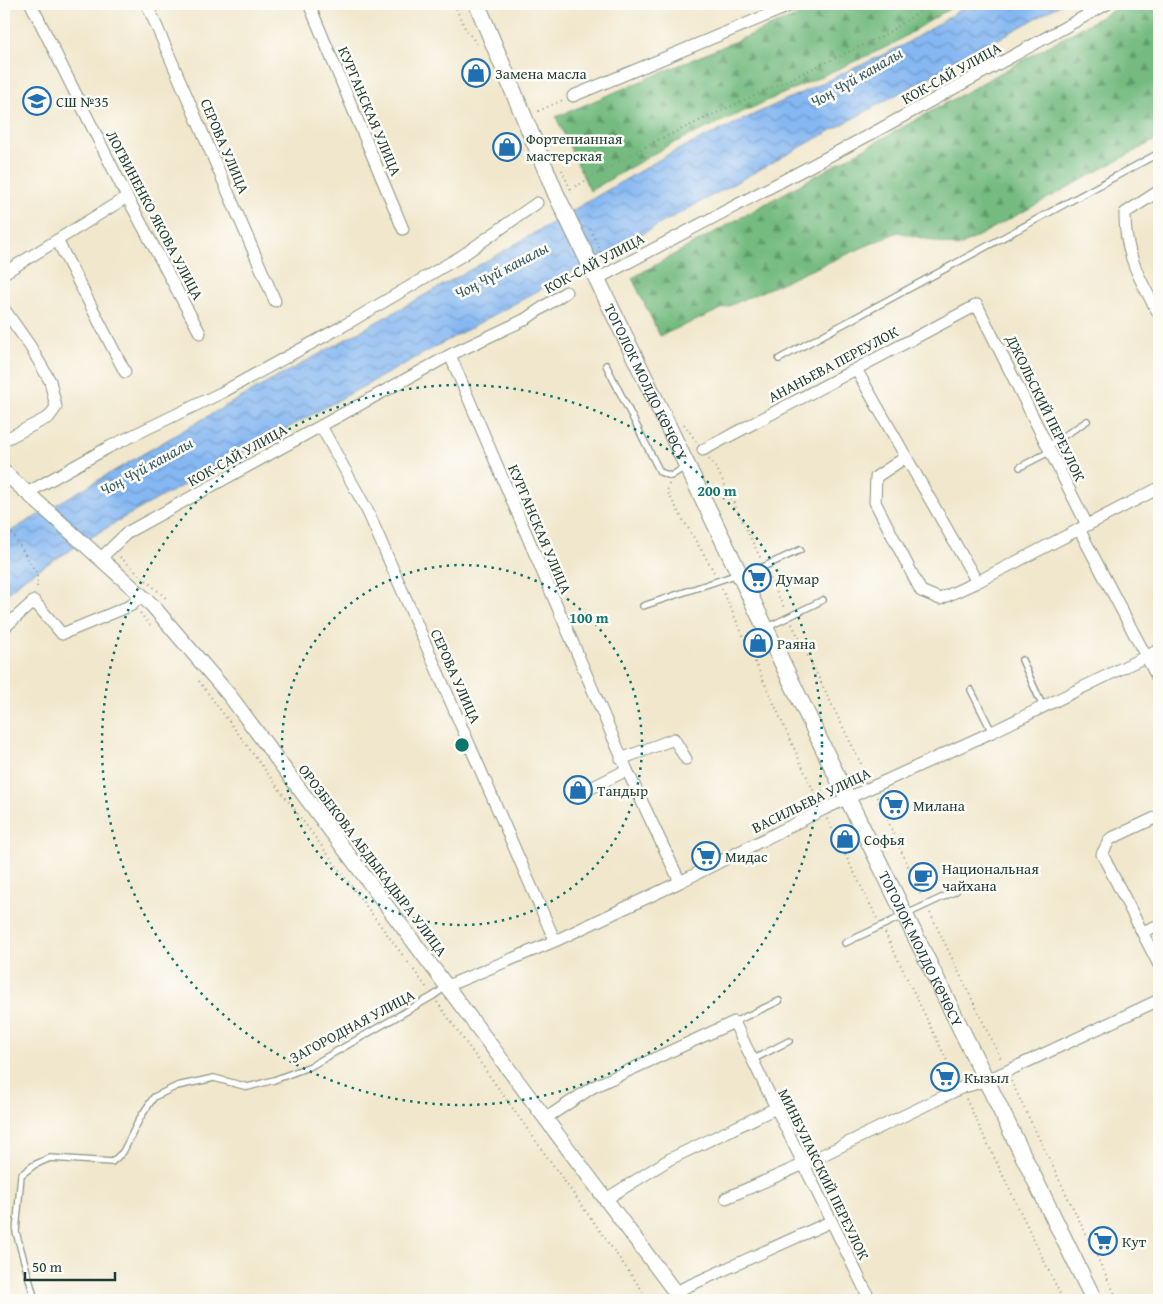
<svg xmlns="http://www.w3.org/2000/svg" width="1163" height="1304" font-family="'Gentium Book Plus',serif">
	<defs>
		<pattern id="forest-firs" width="22" height="20" patternUnits="userSpaceOnUse" patternTransform="scale(1.25)"><rect width="22" height="20" fill="#74bb80"/><path d="M5 1l3.5 6h-7zM16 11l3.5 6h-7z" fill="#5f996a"/></pattern>
		<pattern id="water-waves" width="16" height="10" patternUnits="userSpaceOnUse" patternTransform="scale(1.25)"><rect width="16" height="10" fill="#85b7f2"/><path d="M0 5q4-4 8 0t8 0" fill="none" stroke="#6c96c5"/></pattern>
	</defs>
	<rect width="100%" height="100%" fill="#fdfcf7"/>
	<filter id="ink" filterUnits="userSpaceOnUse"><feTurbulence type="fractalNoise" baseFrequency=".02" numOctaves="2"/><feDisplacementMap in="SourceGraphic" scale="10" xChannelSelector="R" yChannelSelector="G"/><feConvolveMatrix kernelMatrix="1 2 1 2 8 2 1 2 1" color-interpolation-filters="sRGB"/></filter>
	<filter id="wash" filterUnits="userSpaceOnUse"><feTurbulence type="fractalNoise" baseFrequency=".0096" numOctaves="4" result="noise"/><feDisplacementMap in="SourceGraphic" scale="20" xChannelSelector="R" yChannelSelector="G"/><feGaussianBlur stdDeviation="1.12" result="paint"/><feColorMatrix in="noise" values="0 0 0 0 0 0 0 0 0 0 0 0 0 0 0 0 0 1.4 0 .05"/><feComposite in="paint" operator="in"/></filter>
	<g filter="url(#wash)">
		<rect width="100%" height="100%" fill="#f1e7cc"/>
		<!-- forest -->
		<path fill="url(#forest-firs)" stroke="#4a7c5a" d="M 824,4 L 957,4 L 891,45 L 667,146 L 590,191 L 556,117 Z
			M 1124,4 L 1159,4 L 1159,138 L 958,247 L 898,232 L 660,336 L 632,278 Z"/>
		<!-- water -->
		<path fill="url(#water-waves)" stroke="#527a93" d="M 970,4 L 1062,4 L 123,518 L 26,577 L 4,596 L 4,535 L 215,412 L 495,256 L 669,154 L 902,46 Z"/>
	</g>
	<g filter="url(#ink)">
		<g fill="none" stroke-linecap="round" stroke-linejoin="round">
			<defs>
				<path id="service" d="M 779,359 L 1159,153
					M 606,365 L 660,472 L 671,476 L 685,467
					M 1048,446 L 1087,421
					M 1020,467 L 1051,451
					M 743,576 L 800,550
					M 643,606 L 738,574
					M 766,628 L 823,600
					M 1022,660 L 1043,707
					M 971,690 L 992,732
					M 845,943 L 956,891
					M 734,1022 L 779,1001
					M 752,1060 L 789,1041
					M 35,1300 L 16,1232 L 21,1175 L 34,1165 L 50,1158 L 112,1162 L 123,1152 L 140,1118 L 154,1097 L 177,1086 L 214,1078 L 248,1087 L 274,1080 L 311,1066 L 433,996 L 447,986"/>
				<path id="minor" d="M 31,4 L 127,197 L 200,333
					M 147,4 L 275,301
					M 309,4 L 403,229
					M 573,96 L 794,4
					M 1159,191 L 1125,213 C 1124,252 1140,281 1159,314
					M 57,240 L 125,372
					M 4,273 L 127,197
					M 597,279 L 871,134 L 1107,4
					M 4,309 L 30,346 L 50,381 L 56,407 L 49,417 L 4,440
					M 450,355 L 627,770 L 587,790
					M 856,369 L 977,582 L 1159,488
					M 321,426 L 368,512 L 555,941
					M 703,450 L 977,305 L 1087,525
					M 906,457 L 876,477 L 875,502 L 921,591 L 940,599 L 977,582
					M 27,493 L 109,447 L 221,393 L 343,326 L 463,255 L 537,203
					M 1079,529 L 1159,681
					M 101,558 L 128,532 L 450,355 L 524,320 L 566,292
					M 4,628 L 34,601 L 62,634 L 132,605 L 141,595
					M 621,759 L 674,739 L 686,759
					M 627,770 L 680,882
					M 1159,816 L 1110,839 L 1102,854 L 1159,965
					M 1142,932 L 1159,925
					M 447,986 L 555,941 L 680,882 L 822,810 L 992,732 L 1159,650
					M 546,1118 L 593,1087 L 734,1022 L 870,1300
					M 726,1198 L 802,1165 L 961,1088 L 988,1080 L 1159,1000
					M 606,1199 L 670,1159 L 774,1109
					M 675,1292 L 830,1222"/>
				<path id="tertiary" d="M 4,472 L 152,605 L 230,696 L 681,1300"/>
				<g id="secondary">
					<path id="s1" d="M 477,4 L 556,194 L 847,797 L 1094,1300"/>
				</g>
			</defs>
			<!-- service casing -->
			<use href="#service" stroke="#889280" stroke-width="8"/>
			<!-- minor casing -->
			<use href="#minor" stroke="#889280" stroke-width="13"/>
			<!-- tertiary casing -->
			<use href="#tertiary" stroke="#889280" stroke-width="16"/>
			<!-- secondary casing -->
			<use href="#secondary" stroke="#889280" stroke-width="18"/>
			<!-- path -->
			<path stroke="#889280" stroke-width="2" stroke-dasharray="1 4" stroke-linecap="butt" d="M 454,4 L 465,28 L 479,47
				M 538,111 L 563,100
				M 562,170 L 572,193
				M 571,189 L 656,141 L 883,36 L 931,4
				M 590,229 L 606,262
				M 684,424 L 696,441
				M 4,454 L 10,460
				M 709,459 L 717,469 L 761,559
				M 669,484 L 667,491 C 682,520 700,546 715,574
				M 4,520 L 37,574 L 37,589
				M 120,557 L 167,599
				M 768,574 L 784,608
				M 722,589 L 817,799
				M 140,613 L 150,625
				M 792,624 L 867,776
				M 199,681 L 427,988
				M 877,797 L 922,897
				M 827,819 L 877,918
				M 930,913 L 1002,1061
				M 885,933 L 955,1077
				M 437,1002 L 649,1300
				M 1011,1081 L 1118,1300
				M 966,1099 L 1063,1300"/>
			<!-- service -->
			<use href="#service" stroke="#fff" stroke-width="5.5"/>
			<!-- minor -->
			<use href="#minor" stroke="#fff" stroke-width="11"/>
			<!-- tertiary -->
			<use href="#tertiary" stroke="#fff" stroke-width="14"/>
			<!-- secondary -->
			<use href="#secondary" stroke="#fff" stroke-width="16"/>
		</g>
	</g>
	<!-- distance rings -->
	<g fill="none" stroke="#0f766e" stroke-width="2.5" stroke-dasharray="2.5 5">
		<circle cx="462" cy="745" r="180"/>
		<circle cx="462" cy="745" r="360"/>
	</g>
	<!-- icons -->
	<defs>
		<symbol id="shop-ring" viewBox="-11 -11 22 22"><circle r="9.5" fill="#fdfcf7" stroke="#1f6fb2" stroke-width="1.5"/><path d="M-5-2.5h2.3a2.7 3.5 0 0 1 5.4 0H5L5.5 6h-11ZM-1.5-2.5h3a1.5 2.3 0 0 0-3 0Z" fill="#1f6fb2"/></symbol>
		<symbol id="school-ring" viewBox="-11 -11 22 22"><circle r="9.5" fill="#fdfcf7" stroke="#1f6fb2" stroke-width="1.5"/><path d="M0-5L7-2L0 1L-7-2ZM-4 1L0 2.5L4 1V4Q0 6-4 4Z" fill="#1f6fb2"/></symbol>
		<symbol id="supermarket-ring" viewBox="-11 -11 22 22"><circle r="9.5" fill="#fdfcf7" stroke="#1f6fb2" stroke-width="1.5"/><path d="M-6-5.5h2.5l.6 2H6L4.5 2H-2.5L-4.4-4H-6ZM-1.5 3.2a1.3 1.3 0 1 0 .1 0ZM3 3.2a1.3 1.3 0 1 0 .1 0Z" fill="#1f6fb2"/></symbol>
		<symbol id="cafe-ring" viewBox="-11 -11 22 22"><circle r="9.5" fill="#fdfcf7" stroke="#1f6fb2" stroke-width="1.5"/><path d="M-5.5-4.5H6V0H3Q3 3.5 0 3.5H-2.5Q-5.5 3.5-5.5 0ZM3-3.2v2h1.7v-2ZM-6 4.5H4V6H-6Z" fill="#1f6fb2"/></symbol>
	</defs>
	<g fill-rule="evenodd">
		<use href="#shop-ring" x="460" y="57" width="32" height="32"/>
		<use href="#school-ring" x="21" y="85" width="32" height="32"/>
		<use href="#shop-ring" x="491" y="131" width="32" height="32"/>
		<use href="#supermarket-ring" x="741" y="562" width="32" height="32"/>
		<use href="#shop-ring" x="742" y="627" width="32" height="32"/>
		<use href="#shop-ring" x="562" y="774" width="32" height="32"/>
		<use href="#supermarket-ring" x="878" y="789" width="32" height="32"/>
		<use href="#shop-ring" x="829" y="823" width="32" height="32"/>
		<use href="#supermarket-ring" x="690" y="840" width="32" height="32"/>
		<use href="#cafe-ring" x="907" y="861" width="32" height="32"/>
		<use href="#supermarket-ring" x="929" y="1061" width="32" height="32"/>
		<use href="#supermarket-ring" x="1087" y="1225" width="32" height="32"/>
	</g>
	<g text-anchor="middle" dominant-baseline="central" stroke-width="5" stroke-linejoin="round" paint-order="stroke">
		<!-- poi labels -->
		<g font-size="15" fill="#1f3d34" stroke="#fdfcf7" text-anchor="start">
			<text x="495" y="73">Замена масла</text>
			<text x="56" y="101">СШ №35</text>
			<text x="526" y="138">Фортепианная<tspan x="526" dy="17">мастерская</tspan></text>
			<text x="776" y="578">Думар</text>
			<text x="777" y="643">Раяна</text>
			<text x="597" y="790">Тандыр</text>
			<text x="913" y="805">Милана</text>
			<text x="864" y="839">Софья</text>
			<text x="725" y="856">Мидас</text>
			<text x="942" y="868">Национальная<tspan x="942" dy="17">чайхана</tspan></text>
			<text x="964" y="1077">Кызыл</text>
			<text x="1122" y="1241">Кут</text>
		</g>
		<!-- street labels -->
		<g font-size="15" fill="#1f3d34" stroke="#fdfcf7">
			<text transform="translate(951 73) rotate(-29)">КОК-САЙ УЛИЦА</text>
			<text transform="translate(370 111) rotate(67)">КУРГАНСКАЯ УЛИЦА</text>
			<text transform="translate(225 146) rotate(67)">СЕРОВА УЛИЦА</text>
			<text transform="translate(155 215) rotate(62)">ЛОГВИНЕНКО ЯКОВА УЛИЦА</text>
			<text transform="translate(594 263) rotate(-28)">КОК-САЙ УЛИЦА</text>
			<text transform="translate(833 364) rotate(-28)">АНАНЬЕВА ПЕРЕУЛОК</text>
			<text stroke="none"><textPath href="#s1" startOffset="414">ТОГОЛОК МОЛДО КӨЧӨСҮ</textPath></text>
			<text transform="translate(1046 408) rotate(64)">ДЖОЛЬСКИЙ ПЕРЕУЛОК</text>
			<text transform="translate(237 455) rotate(-29)">КОК-САЙ УЛИЦА</text>
			<text transform="translate(540 529) rotate(67)">КУРГАНСКАЯ УЛИЦА</text>
			<text transform="translate(456 676) rotate(66)">СЕРОВА УЛИЦА</text>
			<text transform="translate(811 800) rotate(-26)">ВАСИЛЬЕВА УЛИЦА</text>
			<text transform="translate(373 860) rotate(53)">ОРОЗБЕКОВА АБДЫКАДЫРА УЛИЦА</text>
			<text stroke="none"><textPath href="#s1" startOffset="1044">ТОГОЛОК МОЛДО КӨЧӨСҮ</textPath></text>
			<text transform="translate(352 1026) rotate(-28)">ЗАГОРОДНАЯ УЛИЦА</text>
			<text transform="translate(824 1174) rotate(64)">МИНБУЛАКСКИЙ ПЕРЕУЛОК</text>
		</g>
		<!-- water labels -->
		<g font-size="16" font-style="italic" fill="#385c64" stroke="#fdfcf7">
			<text transform="translate(856 77) rotate(-30)">Чоң Чүй каналы</text>
			<text transform="translate(501 270) rotate(-28)">Чоң Чүй каналы</text>
			<text transform="translate(146 466) rotate(-29)">Чоң Чүй каналы</text>
		</g>
	</g>
	<circle cx="462" cy="745" r="8" fill="#0f766e" stroke="#fdfcf7" stroke-width="2.5"/>
	<g font-size="15" text-anchor="middle" font-weight="bold" fill="#0f766e" stroke="#fdfcf7" stroke-width="5" stroke-linejoin="round" paint-order="stroke">
		<text x="717" y="496">200 m</text>
		<text x="589" y="623">100 m</text>
	</g>
	<!-- margin -->
	<rect width="1163" height="1304" fill="none" stroke="#fdfcf7" stroke-width="20"/>
	<!-- scale -->
	<path d="M25 1272v8h90v-8" fill="none" stroke="#1f3d34" stroke-width="2.5"/>
	<text x="32" y="1272" font-size="15" fill="#1f3d34" stroke="#fdfcf7" stroke-width="4" paint-order="stroke">50 m</text>
</svg>
